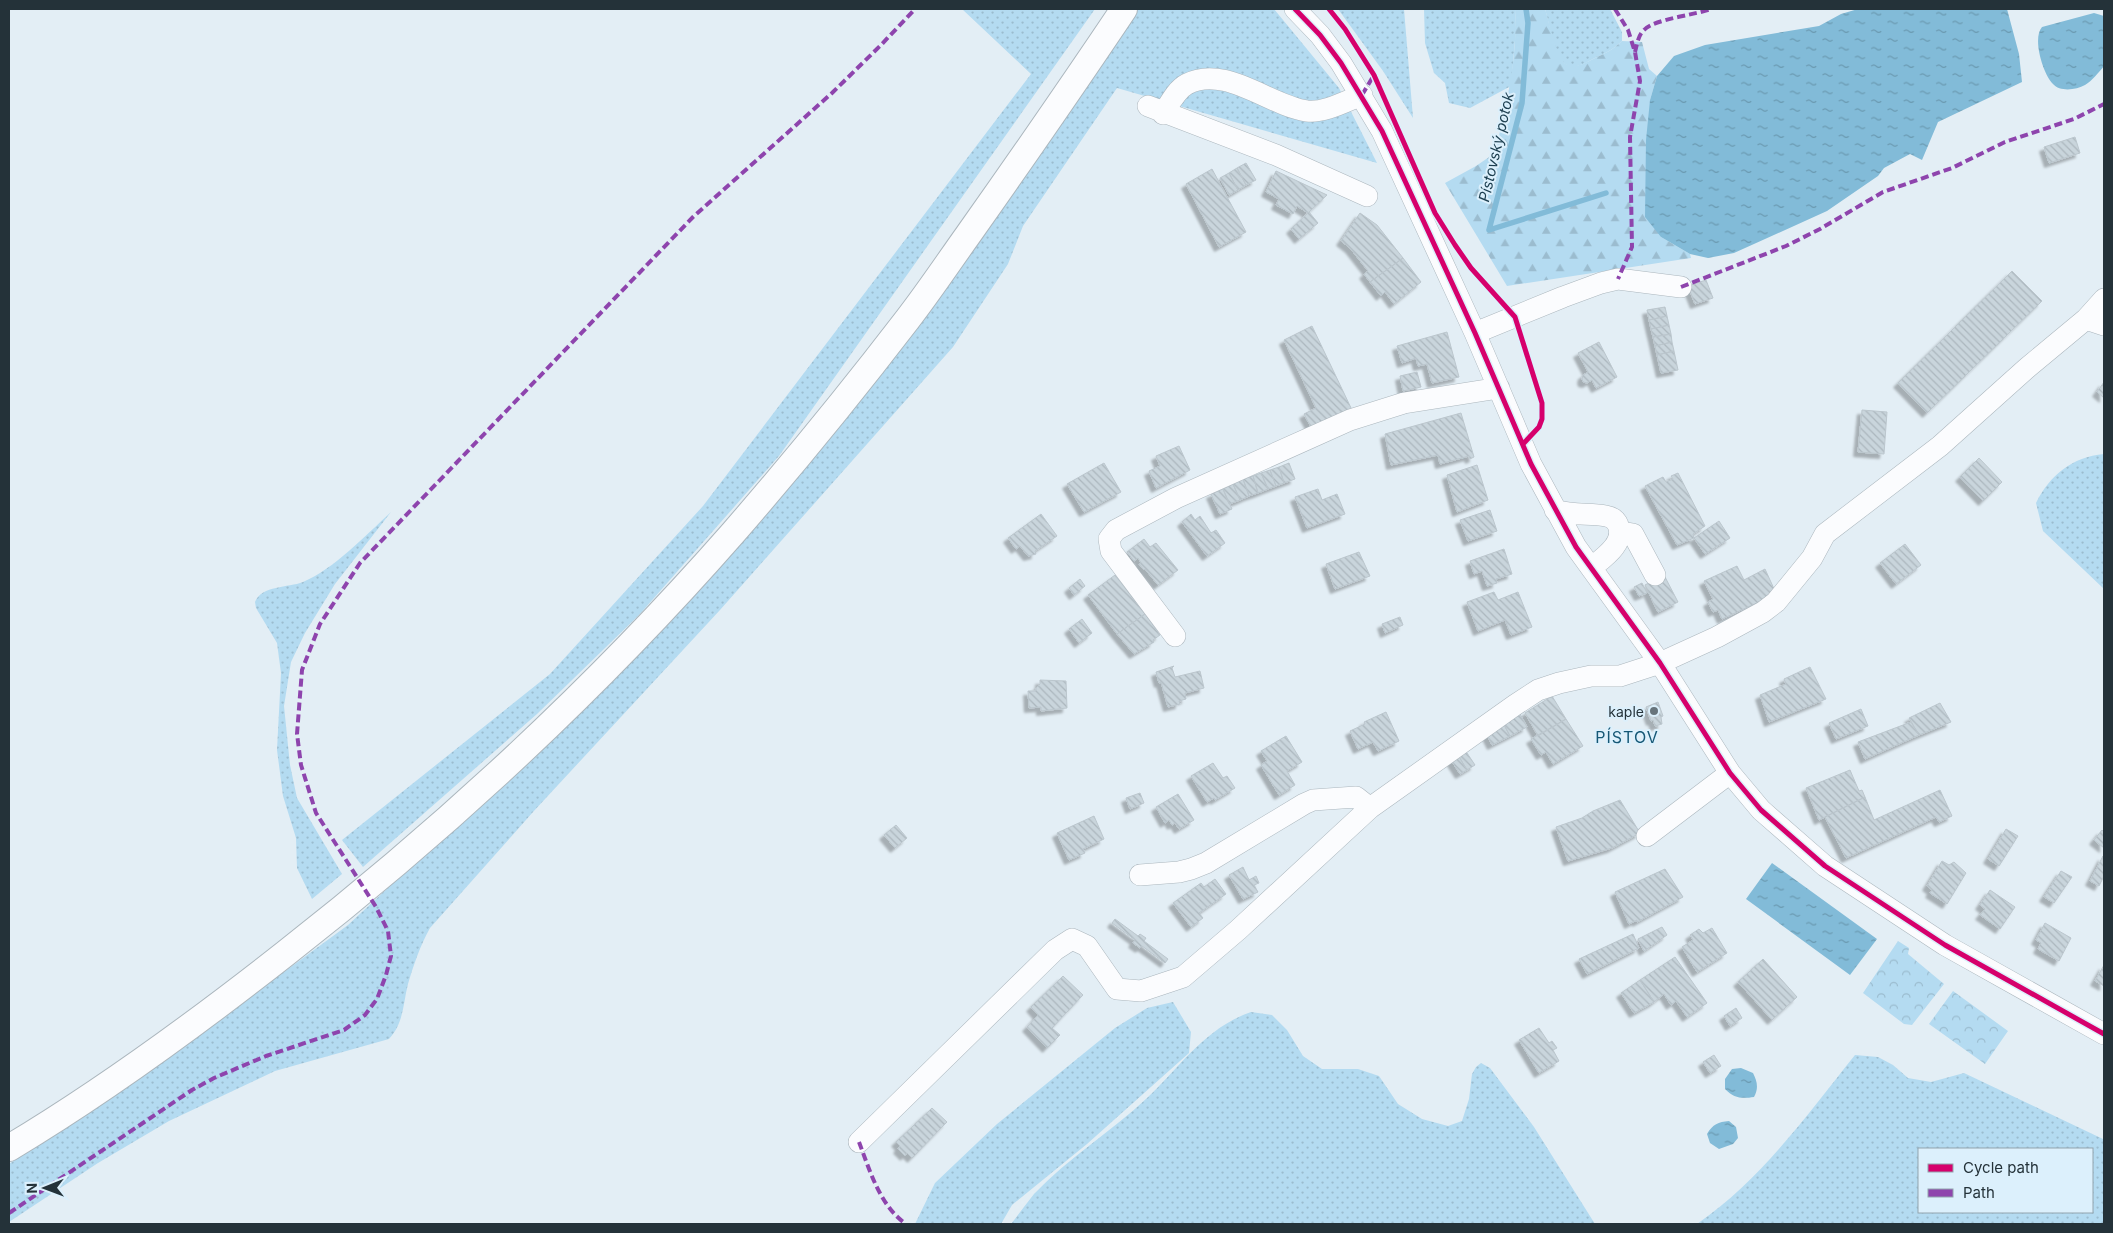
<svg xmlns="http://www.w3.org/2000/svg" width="2113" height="1233" font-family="Inter,sans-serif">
	<defs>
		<pattern id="grass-dots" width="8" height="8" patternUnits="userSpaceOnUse" patternTransform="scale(1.25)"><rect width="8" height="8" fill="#b4dbf1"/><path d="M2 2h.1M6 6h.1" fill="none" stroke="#9bbccf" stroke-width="1.8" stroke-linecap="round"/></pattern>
		<pattern id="forest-firs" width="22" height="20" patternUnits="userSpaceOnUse" patternTransform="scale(1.25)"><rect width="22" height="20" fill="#b4dbf1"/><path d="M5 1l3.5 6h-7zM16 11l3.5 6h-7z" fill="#9bbccf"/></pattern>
		<pattern id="park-crowns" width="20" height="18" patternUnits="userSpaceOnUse" patternTransform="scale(1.25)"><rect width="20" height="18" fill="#b4dbf1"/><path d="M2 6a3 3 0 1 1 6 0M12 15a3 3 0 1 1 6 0" fill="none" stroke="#9bbccf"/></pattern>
		<pattern id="water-ripples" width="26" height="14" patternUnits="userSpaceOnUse" patternTransform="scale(1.25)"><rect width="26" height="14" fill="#82bbd8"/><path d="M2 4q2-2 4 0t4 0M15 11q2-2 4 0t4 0" fill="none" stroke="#6a99b0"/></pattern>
		<pattern id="building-back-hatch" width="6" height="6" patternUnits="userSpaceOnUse" patternTransform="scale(1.25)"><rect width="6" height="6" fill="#c9d5dc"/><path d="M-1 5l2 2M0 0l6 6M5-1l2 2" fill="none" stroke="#acb7be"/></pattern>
		<filter id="shadow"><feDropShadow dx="-4.5" dy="4.5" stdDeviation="1" flood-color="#0004"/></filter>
	</defs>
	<rect width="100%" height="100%" fill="#e3eef5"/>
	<!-- grass -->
	<path fill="url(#grass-dots)" fill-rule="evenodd" d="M 962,9 L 1095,9 L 779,456 L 639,615 L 537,714 L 363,867 L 342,840 L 550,674 L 703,506 L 1031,74 Z
		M 1138,9 L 1274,9 L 1339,88 L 1377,163 L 1117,88 L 1023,226 L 1008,264 L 953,347 L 720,610 L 533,812 L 430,928 C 420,946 414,964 408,984 C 403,1003 404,1023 389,1039 L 275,1071 L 169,1121 L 98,1163 L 9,1222 L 9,1164 L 137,1080 L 348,925 L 616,676 L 910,333 Z
		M 1338,9 L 1404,9 L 1413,118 L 1383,71 Z
		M 1424,9 L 1515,9 L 1516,29 L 1511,86 L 1470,108 L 1449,103 L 1445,83 L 1434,73 L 1425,43 Z
		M 1545,9 L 1610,9 L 1622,32 L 1622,41 C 1614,49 1604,54 1593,59 C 1586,63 1572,71 1564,63 C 1554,55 1549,22 1545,9 Z
		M 2104,454 L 2104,589 L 2043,531 L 2036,503 C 2050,475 2072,457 2104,454 Z
		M 391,512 L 335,584 L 305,633 L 291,662 L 284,706 L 290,765 L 297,798 L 342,874 L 312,899 L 297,868 L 296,838 L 283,796 L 277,750 L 281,673 L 277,643 L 256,608 L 255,602 C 262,585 288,588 303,582 C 334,569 366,535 391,512 Z
		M 1173,1002 L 1191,1032 L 1189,1053 L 1087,1144 L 1012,1205 L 1001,1224 L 915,1224 L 935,1183 L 997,1124 L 1115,1028 L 1147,1008 Z
		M 1251,1012 L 1272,1015 L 1287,1030 L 1303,1056 L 1322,1069 L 1358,1069 L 1379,1076 L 1398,1104 L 1422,1119 L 1448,1126 L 1462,1121 L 1469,1099 L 1472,1074 L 1476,1067 L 1481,1063 L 1490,1068 L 1534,1127 L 1595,1224 L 1011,1224 C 1019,1214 1026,1204 1034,1194 C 1068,1158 1111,1132 1147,1098 C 1181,1066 1205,1028 1251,1012 Z
		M 1855,1055 L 1878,1057 L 1893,1065 L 1908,1078 L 1931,1082 L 1964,1073 L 2103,1139 L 2104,1140 L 2104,1224 L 1697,1224 C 1762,1179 1806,1116 1855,1055 ZM 1919,1149 L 2092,1149 L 2092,1212 L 1919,1212 Z"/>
	<!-- forest -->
	<path fill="url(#forest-firs)" d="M 1515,9 L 1545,9 C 1549,20 1556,62 1568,65 C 1577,68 1585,63 1593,59 C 1604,54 1614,49 1622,41 L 1642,42 L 1649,69 L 1657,76 L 1650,100 L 1661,237 L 1690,254 L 1691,258 L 1507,286 L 1445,183 L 1476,166 L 1495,153 C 1506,105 1518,59 1515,9 Z"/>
	<!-- park -->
	<path fill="url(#park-crowns)" d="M 1898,941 L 1909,948 L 1908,954 L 1944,984 L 1912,1025 L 1904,1024 L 1863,993 Z
		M 1953,991 L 2008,1031 L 1985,1064 L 1929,1024 Z"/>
	<!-- water -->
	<path fill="url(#water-ripples)" d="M 1858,9 L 2007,9 L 2019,54 L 2022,82 L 1938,122 L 1922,160 L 1910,154 L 1884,168 L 1878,176 L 1827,211 L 1734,253 L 1708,258 L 1690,254 L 1661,237 L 1645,217 L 1646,140 L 1650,100 L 1657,76 L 1674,56 L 1705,45 L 1819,26 L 1841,14 Z
		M 2094,13 L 2104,16 L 2104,66 C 2099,72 2092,81 2085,85 C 2076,90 2060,92 2053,84 C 2043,74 2032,38 2042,27 Z
		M 1772,863 L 1877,939 L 1850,975 L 1746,899 Z
		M 1741,1068 L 1753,1073 C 1757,1081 1759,1088 1754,1097 C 1741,1099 1734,1098 1725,1089 L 1725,1079 L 1732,1069 Z
		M 1729,1121 L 1736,1127 L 1738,1138 L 1733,1144 L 1719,1149 L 1710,1143 L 1707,1134 C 1713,1124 1718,1122 1729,1121 Z"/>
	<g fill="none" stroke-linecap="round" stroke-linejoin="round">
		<!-- stream -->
		<path stroke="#82bbd8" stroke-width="5.5" d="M 1489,230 L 1522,103 L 1528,23 L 1526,9
			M 1489,230 L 1606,193"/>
	</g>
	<!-- building -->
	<path fill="url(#building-back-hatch)" stroke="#bbc6cd" filter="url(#shadow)" d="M 2075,137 L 2080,153 L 2049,163 L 2044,147 Z
		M 1246,163 L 1256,180 L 1246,185 L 1237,168 Z
		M 1237,168 L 1246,185 L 1238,190 L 1229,173 Z
		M 1212,169 L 1246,232 L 1219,247 L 1186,184 Z
		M 1276,171 L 1327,195 L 1308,213 L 1297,206 L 1293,214 L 1276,205 L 1279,199 L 1266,192 Z
		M 1229,173 L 1238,190 L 1229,195 L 1220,178 Z
		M 1309,212 L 1318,223 L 1299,239 L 1291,229 Z
		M 1360,213 L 1377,225 L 1403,258 L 1370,282 L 1364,274 L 1368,271 L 1350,248 L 1341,241 Z
		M 1403,258 L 1421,282 L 1394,304 L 1385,292 L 1381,296 L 1370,282 Z
		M 2012,271 L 2042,301 L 1927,413 L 1898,383 Z
		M 1706,280 L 1713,298 L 1695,304 L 1688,286 Z
		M 1665,307 L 1667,316 L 1649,320 L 1647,310 Z
		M 1667,316 L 1669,325 L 1651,329 L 1649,320 Z
		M 1669,325 L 1671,334 L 1653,337 L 1651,329 Z
		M 1312,326 L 1352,410 L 1312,429 L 1304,414 L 1316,408 L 1284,340 Z
		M 1447,332 L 1459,377 L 1432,383 L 1427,364 L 1418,366 L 1416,358 L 1402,363 L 1397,346 Z
		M 1671,334 L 1672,342 L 1655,346 L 1653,337 Z
		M 1599,342 L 1617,377 L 1596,388 L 1592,380 L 1587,383 L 1583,382 L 1582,379 L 1583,375 L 1588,372 L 1578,353 Z
		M 1672,342 L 1674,351 L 1657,355 L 1655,346 Z
		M 1674,351 L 1678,370 L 1661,373 L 1657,355 Z
		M 1417,372 L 1421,387 L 1403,391 L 1400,376 Z
		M 2104,382 L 2104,398 L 2097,392 Z
		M 1862,410 L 1887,412 L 1884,454 L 1858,452 Z
		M 1461,413 L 1474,457 L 1470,459 L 1469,456 L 1440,464 L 1438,455 L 1391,465 L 1385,434 Z
		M 1179,446 L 1190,470 L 1156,488 L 1149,471 L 1160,466 L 1156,456 Z
		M 1979,458 L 2002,482 L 1983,501 L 1960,477 Z
		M 1104,463 L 1121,492 L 1084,512 L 1067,484 Z
		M 1289,463 L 1295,479 L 1284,483 L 1279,467 Z
		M 1477,465 L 1488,500 L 1457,512 L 1447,475 Z
		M 1279,467 L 1284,483 L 1276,486 L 1270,470 Z
		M 1270,470 L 1276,486 L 1268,489 L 1261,473 Z
		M 1261,473 L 1268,489 L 1258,493 L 1253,476 Z
		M 1678,473 L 1705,526 L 1693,534 L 1694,538 L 1677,545 L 1645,486 L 1663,477 L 1666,482 L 1673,479 L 1671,476 Z
		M 1253,476 L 1258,493 L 1249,496 L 1243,479 Z
		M 1243,479 L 1249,496 L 1240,500 L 1233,484 Z
		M 1233,484 L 1240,500 L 1229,504 L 1223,489 Z
		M 1223,489 L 1232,509 L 1220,514 L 1211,494 Z
		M 1318,489 L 1322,500 L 1337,494 L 1345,514 L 1307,528 L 1295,497 Z
		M 1490,510 L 1497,531 L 1468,541 L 1460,520 Z
		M 1041,514 L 1057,536 L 1035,551 L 1036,554 L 1028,556 L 1020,546 L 1016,549 L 1008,538 Z
		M 1191,514 L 1195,520 L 1200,516 L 1211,533 L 1216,530 L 1225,543 L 1207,556 L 1182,522 Z
		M 1719,521 L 1730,538 L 1705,554 L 1694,538 Z
		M 1144,539 L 1150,547 L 1156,543 L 1178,570 L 1158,585 L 1145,569 L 1144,570 L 1139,564 L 1141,563 L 1138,558 L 1134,561 L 1127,552 Z
		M 1905,544 L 1921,565 L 1896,584 L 1880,563 Z
		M 1504,549 L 1512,574 L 1496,579 L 1497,583 L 1487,586 L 1482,571 L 1474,574 L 1470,561 Z
		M 1359,552 L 1370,576 L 1335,589 L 1326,564 Z
		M 1737,566 L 1744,580 L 1765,569 L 1775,591 L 1761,601 L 1722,619 L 1718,610 L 1713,612 L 1708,602 L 1713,599 L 1704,581 Z
		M 1115,575 L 1145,614 L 1117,634 L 1088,595 Z
		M 1664,575 L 1678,602 L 1658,612 L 1645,585 Z
		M 1080,579 L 1085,586 L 1074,595 L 1069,588 Z
		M 1642,583 L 1647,593 L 1639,596 L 1634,587 Z
		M 1494,592 L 1498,600 L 1518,592 L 1532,627 L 1511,635 L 1505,620 L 1478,631 L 1467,602 Z
		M 1145,614 L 1160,635 L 1153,640 L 1154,642 L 1134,654 L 1117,634 Z
		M 1400,617 L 1403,625 L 1385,633 L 1382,624 Z
		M 1082,619 L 1092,633 L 1079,643 L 1069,629 Z
		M 1174,666 L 1172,668 L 1175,677 L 1200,671 L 1204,688 L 1185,693 L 1186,699 L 1179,701 L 1180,704 L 1168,707 L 1161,682 L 1159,683 L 1156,672 Z
		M 1810,667 L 1826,699 L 1769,722 L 1760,695 L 1786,684 L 1784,679 Z
		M 1040,680 L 1066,681 L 1067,708 L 1041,711 L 1041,707 L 1029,708 L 1028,691 L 1036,691 L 1036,688 L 1040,684 Z
		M 1552,696 L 1566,719 L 1538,736 L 1525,713 Z
		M 1658,702 L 1663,716 L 1661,717 L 1662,724 L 1655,726 L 1653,720 L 1651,721 L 1646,707 Z
		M 1940,703 L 1951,722 L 1919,735 L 1909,718 Z
		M 1861,709 L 1868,726 L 1836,739 L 1829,723 Z
		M 1386,712 L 1399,741 L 1378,751 L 1373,742 L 1358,749 L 1350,731 L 1365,724 L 1364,722 Z
		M 1519,712 L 1527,727 L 1510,736 L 1502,721 Z
		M 1566,719 L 1583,746 L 1553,764 L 1546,752 L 1541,755 L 1531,739 Z
		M 1502,721 L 1510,736 L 1492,745 L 1485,731 Z
		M 1911,722 L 1919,735 L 1865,759 L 1858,742 Z
		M 1286,736 L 1302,762 L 1287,771 L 1295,785 L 1279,795 L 1261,765 L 1267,761 L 1261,751 Z
		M 1465,750 L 1475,765 L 1467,770 L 1458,755 Z
		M 1458,755 L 1467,770 L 1460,774 L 1451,760 Z
		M 1213,763 L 1223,778 L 1227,776 L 1235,788 L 1215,800 L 1214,798 L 1207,802 L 1191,776 Z
		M 1850,770 L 1859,791 L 1862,790 L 1865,797 L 1819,820 L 1806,788 Z
		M 1940,790 L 1952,816 L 1939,822 L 1936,817 L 1846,858 L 1825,817 L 1865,797 L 1874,820 Z
		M 1140,793 L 1144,803 L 1130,809 L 1126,798 Z
		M 1178,794 L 1194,820 L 1179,829 L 1175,823 L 1172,825 L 1169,820 L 1165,823 L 1156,807 Z
		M 1620,800 L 1640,833 L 1612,848 L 1568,861 L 1556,827 L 1582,818 L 1593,811 Z
		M 1094,816 L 1104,839 L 1083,849 L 1085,853 L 1069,860 L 1057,833 Z
		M 896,825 L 907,838 L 895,848 L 884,835 Z
		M 2006,829 L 2018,836 L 1999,866 L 1988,859 Z
		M 2102,830 L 2104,832 L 2104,848 L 2094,840 Z
		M 2103,856 L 2104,876 L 2099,886 L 2090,881 Z
		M 1942,861 L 1949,865 L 1954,862 L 1966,873 L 1947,904 L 1930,893 L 1932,890 L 1927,886 Z
		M 1243,867 L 1249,880 L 1256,876 L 1259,883 L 1254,885 L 1258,892 L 1243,899 L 1229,875 Z
		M 1665,869 L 1683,897 L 1637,922 L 1637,920 L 1629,924 L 1615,892 Z
		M 2061,871 L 2072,877 L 2054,903 L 2044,897 Z
		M 1215,879 L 1226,894 L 1199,913 L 1203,918 L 1191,927 L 1173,903 L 1201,883 L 1204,887 Z
		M 1990,890 L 2015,907 L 2000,929 L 1980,915 L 1985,909 L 1980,905 Z
		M 1115,919 L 1138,936 L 1140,934 L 1146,938 L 1144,941 L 1168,959 L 1165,963 L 1142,946 L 1140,948 L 1133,943 L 1135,940 L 1112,923 Z
		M 2045,923 L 2071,938 L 2059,961 L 2038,949 L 2041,943 L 2036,940 Z
		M 1662,927 L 1667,935 L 1644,951 L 1638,939 Z
		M 1712,928 L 1727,953 L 1697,972 L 1682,947 L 1693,940 L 1690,935 L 1699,929 L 1703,933 Z
		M 1633,934 L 1639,948 L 1587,974 L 1579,959 Z
		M 1675,957 L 1707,1003 L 1687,1017 L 1676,1001 L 1671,1005 L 1664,994 L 1654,1002 L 1640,980 Z
		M 1763,959 L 1797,997 L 1772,1020 L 1738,982 Z
		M 2104,965 L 2104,986 L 2095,981 Z
		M 1063,976 L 1083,995 L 1052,1028 L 1060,1035 L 1047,1048 L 1027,1027 L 1038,1015 L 1031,1007 Z
		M 1640,980 L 1654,1002 L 1634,1013 L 1621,993 Z
		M 1736,1008 L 1742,1018 L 1730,1026 L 1724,1016 Z
		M 1539,1028 L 1549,1043 L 1552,1041 L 1557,1048 L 1553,1050 L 1559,1061 L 1539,1073 L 1519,1040 Z
		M 1714,1055 L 1721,1066 L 1710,1073 L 1703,1062 Z
		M 932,1108 L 947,1122 L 912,1158 L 907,1153 L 905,1156 L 898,1149 L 900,1146 L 896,1142 Z"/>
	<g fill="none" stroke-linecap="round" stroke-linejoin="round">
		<defs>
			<path id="minor" d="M 1295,9 L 1320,35 L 1341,63 L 1382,131 L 1475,333 L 1531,464 L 1576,547 L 1660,663 L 1730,773 L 1761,810 L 1825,866 L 1945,945 L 2104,1034
				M 1148,106 L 1276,155 L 1367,196
				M 1163,114 C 1170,103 1176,90 1187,84 C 1225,64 1270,106 1307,111 C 1325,113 1346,101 1362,95
				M 2086,319 L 2104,299
				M 1475,333 L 1563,297 L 1601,283 L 1618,279 L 1681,287
				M 1555,510 C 1573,516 1589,513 1606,516 C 1612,517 1616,520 1618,525 C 1626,543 1603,558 1591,568
				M 1621,532 L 1633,534 L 1655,575
				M 1175,636 L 1111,551 L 1109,539 L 1116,530 L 1176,498 L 1350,420 L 1404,403 L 1499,388
				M 1647,836 L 1730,773
				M 1140,875 L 1179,872 L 1191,869 L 1206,863 L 1304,804 L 1313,800 L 1356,797 L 1370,808
				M 859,1142 L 1055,950 L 1072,939 L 1087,946 L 1117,989 L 1141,991 L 1183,977 L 1238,930 L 1370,808 L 1515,705 L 1538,690 L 1559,683 L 1591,676 L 1620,676 L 1660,663 L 1717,637 L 1763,612 L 1776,602 L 1812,558 L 1825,534 L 1940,446 L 2027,368 L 2086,319 L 2104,325"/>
			<path id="major" d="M 9,1148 C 106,1090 197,1023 286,953 C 447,827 598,687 733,533 C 793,464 851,393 907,320 C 928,293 948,263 968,235 C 1021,160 1073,85 1124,9"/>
		</defs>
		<!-- minor casing -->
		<use href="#minor" stroke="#abb6bd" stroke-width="22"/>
		<!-- major casing -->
		<use href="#major" stroke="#abb6bd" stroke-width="28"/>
		<!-- minor -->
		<use href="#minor" stroke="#fbfcfe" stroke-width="21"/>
		<!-- major -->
		<use href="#major" stroke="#fbfcfe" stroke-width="26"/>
		<!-- quiet -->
		<path stroke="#8e44ad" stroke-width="4" stroke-dasharray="8 4" stroke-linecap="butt" d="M 1615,9 L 1628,30 L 1635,52 L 1640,81 L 1630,137 L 1632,247 L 1618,279
			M 1635,52 C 1637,45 1638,35 1644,30 C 1654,19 1695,15 1711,9
			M 1362,95 L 1374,75
			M 1681,287 L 1786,246 L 1820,229 L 1883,192 L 1952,168 L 2005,142 L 2074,119 L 2104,104
			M 859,1142 C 870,1171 880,1206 906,1224
			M 9,1213 L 192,1090 L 214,1078 L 266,1056 L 344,1030 L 365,1015 L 377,999 L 386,975 L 391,956 L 388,931 L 376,907 L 316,813 L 301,765 L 297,734 L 302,670 L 320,624 L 360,563 L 693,217 L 832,93 L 881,45 L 915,9"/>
		<defs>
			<path id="cycleway" d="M 1295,9 L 1320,35 L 1341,63 L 1382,131 L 1475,333 L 1531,464 L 1576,547 L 1660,663 L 1730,773 L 1761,810 L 1825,866 L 1945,945 L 2104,1034
				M 1329,9 L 1345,29 L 1374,75 L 1435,213 L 1455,245 L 1471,268 L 1515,317 L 1542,403 L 1542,419 L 1539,427 L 1523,444"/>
		</defs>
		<!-- cycleway casing -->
		<use href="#cycleway" stroke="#dcf0fc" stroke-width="8"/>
		<!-- cycleway -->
		<use href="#cycleway" stroke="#d6006c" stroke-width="5"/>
	</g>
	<!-- markers -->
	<circle fill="#67747b" stroke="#dcf0fc" stroke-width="2" cx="1654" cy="711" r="5"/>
	<g text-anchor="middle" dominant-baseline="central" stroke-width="4" stroke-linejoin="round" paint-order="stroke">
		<!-- poi labels -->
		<g font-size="14" fill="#243239" stroke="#dcf0fc" text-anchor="end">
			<text x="1644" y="711">kaple</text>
		</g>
		<!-- water labels -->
		<g font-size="15" font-style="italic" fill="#1c3e4f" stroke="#dcf0fc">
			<text transform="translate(1496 147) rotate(-77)">Pístovský potok</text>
		</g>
		<!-- quarter labels -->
		<g font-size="16" letter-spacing="1" fill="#155775" stroke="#dcf0fc">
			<text x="1627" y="737">PÍSTOV</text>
		</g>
	</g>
	<!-- border -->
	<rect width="2113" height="1233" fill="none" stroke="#243239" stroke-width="20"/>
	<!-- legend -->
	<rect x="1918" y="1148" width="175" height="65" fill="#dcf0fc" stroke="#92a4ae"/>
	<rect x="1928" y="1164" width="25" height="8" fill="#d6006c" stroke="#92a4ae"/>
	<text x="1963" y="1173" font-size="15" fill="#243239">Cycle path</text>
	<rect x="1928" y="1189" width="25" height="8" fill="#8e44ad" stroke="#92a4ae"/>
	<text x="1963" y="1198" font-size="15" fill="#243239">Path</text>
	<!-- north arrow -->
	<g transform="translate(45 1188) rotate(269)" stroke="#dcf0fc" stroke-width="4" paint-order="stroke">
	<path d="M0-4L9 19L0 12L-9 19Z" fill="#243239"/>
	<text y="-8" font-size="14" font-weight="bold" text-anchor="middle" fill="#243239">N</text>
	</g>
</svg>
